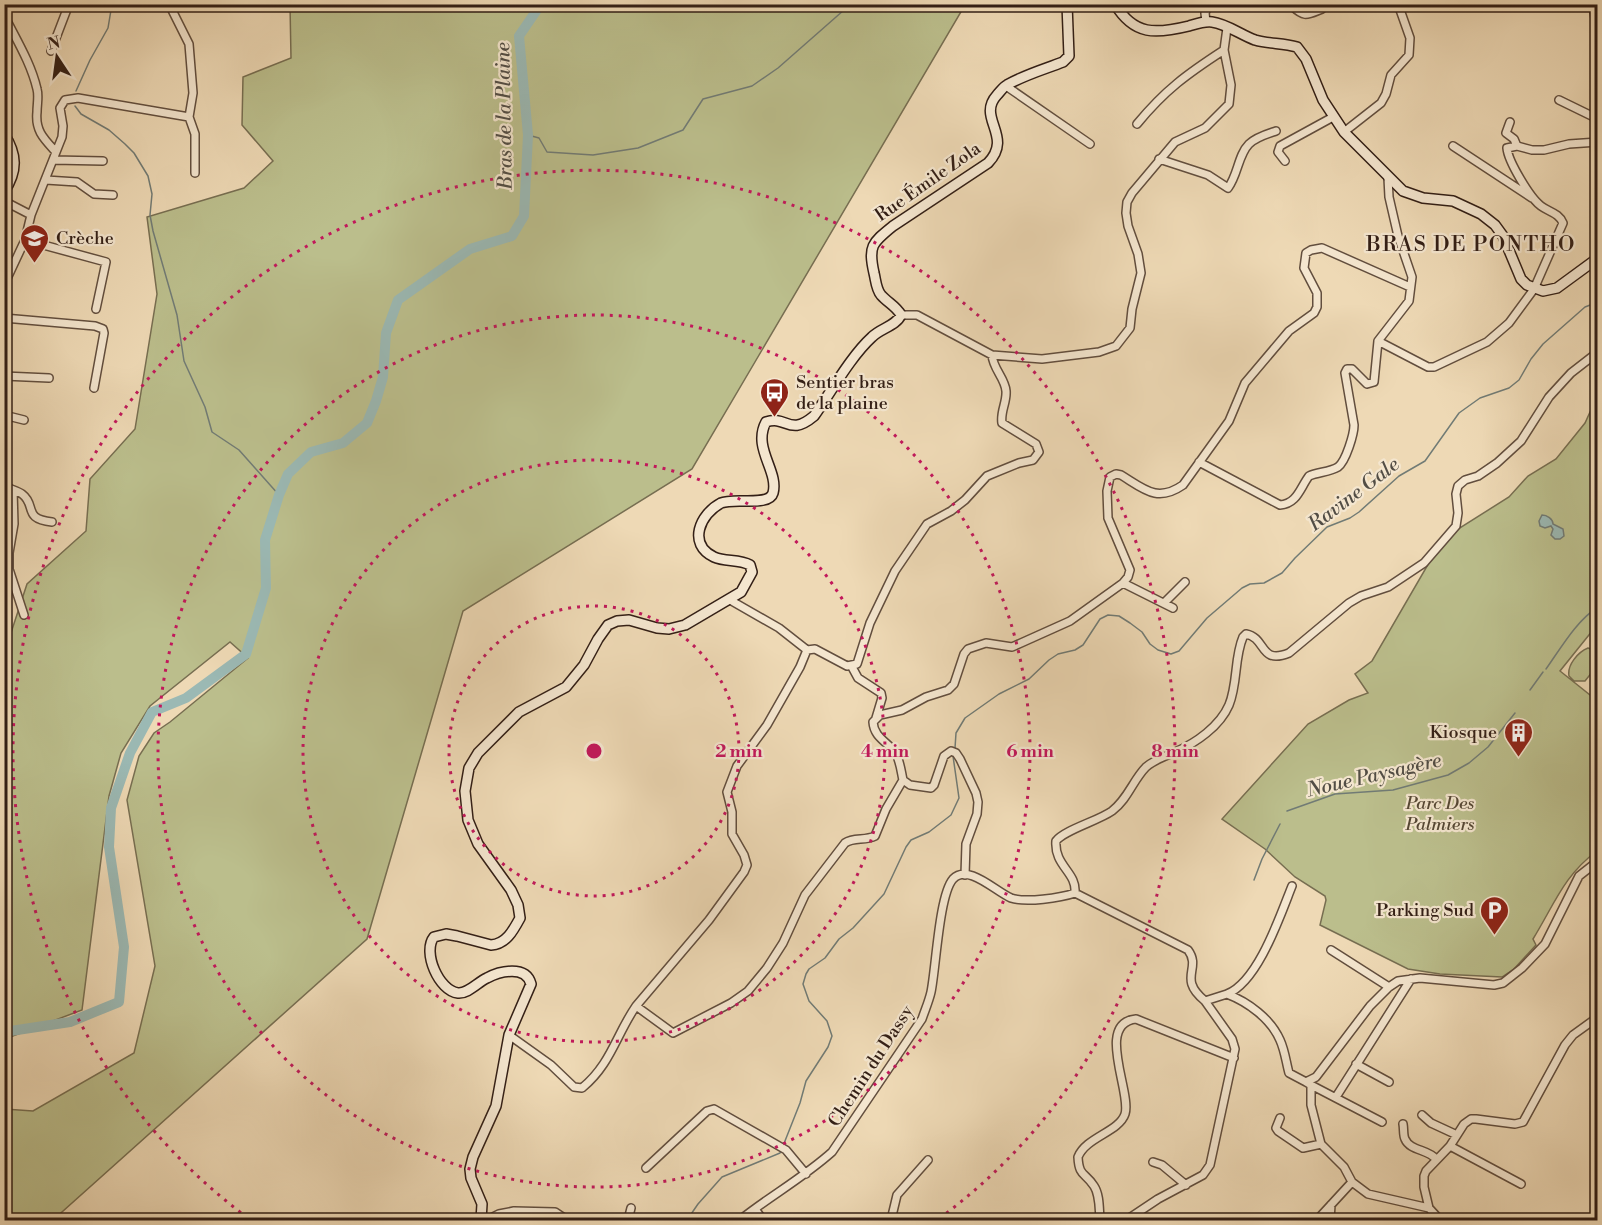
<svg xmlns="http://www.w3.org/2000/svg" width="1602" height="1225" font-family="'Libre Bodoni',serif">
	<rect width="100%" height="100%" fill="#eed9b5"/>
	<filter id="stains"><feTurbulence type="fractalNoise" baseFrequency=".00333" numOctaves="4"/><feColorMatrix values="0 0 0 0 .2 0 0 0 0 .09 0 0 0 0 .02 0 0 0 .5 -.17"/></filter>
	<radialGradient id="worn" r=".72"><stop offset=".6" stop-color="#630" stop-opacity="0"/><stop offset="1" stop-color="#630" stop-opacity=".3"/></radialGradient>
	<!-- green -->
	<path fill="#bbbe8c" stroke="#776e51" stroke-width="1.5" d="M 290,5 L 965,5 L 692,469 L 463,611 L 367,939 L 53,1220 L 5,1220 L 5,1109 L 33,1111 L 134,1053 L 155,966 L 127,800 L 139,756 L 154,733 L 170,722 L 248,658 L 230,642 L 150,706 L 121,753 L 109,796 L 82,1010 L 5,1039 L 5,651 L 27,584 L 86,531 L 90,479 L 135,429 L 157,294 L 147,217 L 244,188 L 273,161 L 242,125 L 243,77 L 291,58 Z
		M 1597,401 L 1597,625 L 1560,671 L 1595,699 L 1597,703 L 1597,851 C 1564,875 1554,905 1533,939 L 1536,945 L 1514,969 L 1502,977 L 1440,974 L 1408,969 L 1320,925 L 1326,900 L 1325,896 L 1295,877 L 1265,849 L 1222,819 L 1308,724 L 1349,700 L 1368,693 L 1355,674 L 1372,661 L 1430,561 L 1458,529 L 1509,497 L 1528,476 L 1556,459 L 1585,423 L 1590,412 Z
		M 1588,648 L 1597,651 L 1597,666 L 1585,681 L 1574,681 L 1569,676 C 1567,665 1578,652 1588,648 Z"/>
	<!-- water -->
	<path fill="#9bb9b4" stroke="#717b75" stroke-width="1.5" d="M 1542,515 C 1547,515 1553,519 1553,524 L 1563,529 L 1564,536 L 1560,539 L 1555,539 L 1551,535 L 1553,529 L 1551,526 L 1545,528 L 1540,526 L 1539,521 Z"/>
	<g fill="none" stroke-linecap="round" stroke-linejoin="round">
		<!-- stream -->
		<path stroke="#717b75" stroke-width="1.5" d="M 76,91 L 90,60 L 108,28 L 112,4
			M 75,106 L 81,114 L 109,130 L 125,144 L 134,153 L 148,176 L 152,194 L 150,215 L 153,231 L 177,315 L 184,361 L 205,407 L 212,432 L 239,450 L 279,495
			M 528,135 L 539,138 L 547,152 L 593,155 L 638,148 L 683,130 L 703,99 L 752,86 L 778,68 L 844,10 L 853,4
			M 1546,669 C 1561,648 1576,621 1598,607
			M 1530,690 L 1543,672
			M 955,748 L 956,733 L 965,718 L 999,694 L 1029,679 L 1049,660 L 1058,654 L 1075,650 L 1083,645 L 1100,619 L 1108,615 L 1119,616 L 1130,623 L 1142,632 L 1150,644 L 1158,650 L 1171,654 L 1179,651 L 1207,618 L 1242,588 L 1250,584 L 1264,583 L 1282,573 L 1295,558 L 1327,527 L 1350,518 L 1359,512 L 1399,476 L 1425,461 L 1459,413 L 1480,398 L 1509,388 L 1519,380 L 1531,359 L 1543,344 L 1585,307 L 1598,302
			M 1287,811 L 1335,794 L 1393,790 L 1448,775 L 1469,763 L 1488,747 L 1515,713
			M 1254,880 L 1262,859 L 1280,824
			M 783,1146 L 800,1103 L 806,1081 L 828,1047 L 832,1036 L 827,1021 L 809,1001 L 803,984 L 806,974 L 809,969 L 825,958 L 839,939 L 853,928 L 884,894 L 906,847 L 911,840 L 929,832 L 951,815 L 959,798 L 953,756
			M 687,1220 L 698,1204 L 722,1177 L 780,1153 L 781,1151"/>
		<!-- river -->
		<path stroke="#9bb9b4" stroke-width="10" d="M 4,1032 L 70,1022 L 119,1002 L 124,947 L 109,847 L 111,808 L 130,753 L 152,712 L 186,698 L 246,654 L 266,588 L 265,540 L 279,495 L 288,474 L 311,452 L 343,443 L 367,423 L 376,401 L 383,377 L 386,333 L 398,300 L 470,249 L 512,236 L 524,216 L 528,135 L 519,36 L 541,4"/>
		<defs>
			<path id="street" d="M 169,4 L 189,44 L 193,93 L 189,117
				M 1269,4 L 1275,7 L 1292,6 C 1305,18 1307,15 1322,9 L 1325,4
				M 1593,4 L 1598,39
				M 4,15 C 16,39 31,63 37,89 C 39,96 37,104 37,112 C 35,131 44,139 56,152
				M 1206,22 L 1205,13 L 1209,4
				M 51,51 L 69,4
				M 1006,86 L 1090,144
				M 1559,100 L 1598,119
				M 189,117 L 195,134 L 195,173
				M 1510,122 L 1506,133 L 1514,139 L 1517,146
				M 1137,124 C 1165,90 1187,74 1224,50
				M 1344,132 L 1381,103 L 1386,94 L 1391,75 L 1409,55 L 1410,38 L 1398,4
				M 1453,146 L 1532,198
				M 1159,159 L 1208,175 L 1228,188 C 1238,175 1238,155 1249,144 C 1256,137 1267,134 1276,131
				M 53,160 L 103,161
				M 1285,161 L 1278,152 L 1280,146 L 1333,117
				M 46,180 L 77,182 L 94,194 L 113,195
				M 4,201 L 31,215 L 62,137 L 63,126 L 60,108 L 65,100 L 78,98 L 189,117
				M 25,240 L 106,262 L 96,309
				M 4,285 L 25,240 L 31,215
				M 901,315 L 917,315 L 992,355 L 1042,359 L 1099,352 L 1116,346 L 1130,328 L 1132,309 L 1141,273 L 1138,254 L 1128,226 L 1126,213 L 1127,202 L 1132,193 L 1175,142 L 1205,128 L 1229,104 L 1231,85 L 1224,50 L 1227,28
				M 4,318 L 95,326 L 103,329 L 104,333 L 94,388
				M 1378,341 L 1428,367 L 1434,367 L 1487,342 L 1509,323 L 1534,289 L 1563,223 C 1559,213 1549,212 1541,206 C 1530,198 1508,161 1507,148 L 1517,146 L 1532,150 L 1544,150 L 1569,144 L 1598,142
				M 4,376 L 49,378
				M 4,415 L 24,420
				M 1199,462 L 1280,505 C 1297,504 1300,488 1309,476 C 1318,472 1330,472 1338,467 C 1346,461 1354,434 1354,425 L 1345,373 L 1347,369 L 1352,369 L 1367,384 L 1374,382 L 1378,341 L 1409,301 L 1412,277 L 1398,236 L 1389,197 L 1388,178
				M 4,486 C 10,489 18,491 22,494 C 37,505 22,519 52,522
				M 13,490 L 14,524 L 9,553 L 9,569 L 24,615
				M 1123,583 L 1173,608
				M 730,600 L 779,628 L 807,650 L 815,649 L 847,666 L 857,664 L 870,623 L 895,571 L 927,524 L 951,511 L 965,500 L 987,476 L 1019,463 L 1033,460 L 1039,452 L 1036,444 L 1002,423 C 1000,412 1007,402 1006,391 C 1005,378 993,369 992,355
				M 1164,603 L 1185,582
				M 852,667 L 858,678 L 881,693 L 882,698 L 876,718
				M 903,780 L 910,785 L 931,788 L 934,785 L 944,756 L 951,751 L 956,753 L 960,759 L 976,793 L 978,802 L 977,814 L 966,844 L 965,875
				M 1075,893 C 1077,872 1054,866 1056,841 C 1064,830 1098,821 1112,811 C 1128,799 1133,780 1146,767 C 1154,760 1165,756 1175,752 C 1196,743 1220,726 1229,705 C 1238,683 1234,658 1243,637 L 1246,634 C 1267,638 1259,665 1289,653 L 1349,603 L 1361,596 L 1388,587 L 1424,563 L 1456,526 L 1458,513 L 1456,494 L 1458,486 L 1465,480 L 1478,476 L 1497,463 L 1521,441 L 1549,397 L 1571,373 L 1598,352
				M 1331,950 L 1389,987
				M 1227,994 C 1258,982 1280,916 1292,886
				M 636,1006 L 709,920 L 744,872 L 747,865 L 744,855 L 732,834 L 732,812 L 727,792 L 737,766 L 767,725 L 800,667 L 807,650
				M 509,1035 L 551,1065 L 574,1087 L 582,1088 C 611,1064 616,1035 636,1006 L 673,1033 L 731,1003 L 748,991 L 767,968 L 783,943 L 805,895 L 845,843 C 854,837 865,841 875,836 L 886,809 L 903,780 C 901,771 900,760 895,752 C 886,741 874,737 873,722 L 880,715 L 902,710 L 926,697 L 948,690 L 954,684 L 964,654 L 968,649 L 986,643 L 1012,647 L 1021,643 L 1070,621 L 1123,583 L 1128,577 L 1130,570 L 1108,518 L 1107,491 L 1110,477 L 1116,474 L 1121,475 C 1144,489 1157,503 1183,485 L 1229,421 L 1245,383 L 1289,331 L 1314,313 L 1317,307 L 1317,293 L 1304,268 L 1306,253 L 1311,250 L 1322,248 L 1410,287
				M 1356,1064 L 1389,1082
				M 1306,1082 L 1311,1085 L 1311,1105 L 1321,1144 L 1344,1167 L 1352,1182 L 1368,1194 L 1429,1208 L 1440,1220
				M 1311,1085 L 1382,1122
				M 1336,1097 L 1411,979
				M 1422,1115 L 1431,1123 L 1457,1135
				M 1280,1118 L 1276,1128 L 1278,1131 L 1303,1148 L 1321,1144
				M 1403,1124 C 1404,1129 1403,1135 1405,1139 C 1410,1151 1428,1149 1436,1159
				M 1450,1146 L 1521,1184
				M 1153,1162 L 1162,1165 L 1186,1185
				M 646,1168 L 707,1111 L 714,1109 L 786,1150 L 806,1174
				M 1429,1208 L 1424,1187 L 1424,1176 L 1426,1171 L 1450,1146 L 1464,1124 L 1471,1119 L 1476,1119 L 1515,1124 L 1523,1122 L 1565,1045 L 1573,1035 L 1598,1017
				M 755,1209 L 763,1220
				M 1100,1219 C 1099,1209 1100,1195 1094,1186 C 1085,1172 1079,1177 1078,1157 C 1086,1137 1119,1132 1125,1114 C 1132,1093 1095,1023 1136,1019 L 1234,1058
				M 487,1220 L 499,1214 L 514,1211 L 555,1212 L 567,1220
				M 628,1220 L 631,1208
				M 740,1220 C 770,1196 803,1178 832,1152 L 922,1019 C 925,1010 929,1001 931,992 C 936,968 939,895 953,879 C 968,863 996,892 1011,898 C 1026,903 1060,898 1075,893 L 1188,950 C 1202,969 1177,978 1205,1001 L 1227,994 C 1248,1002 1271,1019 1280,1040 C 1285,1051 1286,1062 1289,1073 L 1306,1082 L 1316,1077 L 1370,1006 L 1389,987 L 1398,981 L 1420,978 L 1494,985 L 1503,983 L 1522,968 L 1545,944 L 1579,876 L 1598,861
				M 891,1220 L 897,1195 L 928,1160
				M 1122,1220 L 1128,1219 L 1158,1199 L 1203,1175 L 1210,1165 L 1235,1049 L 1232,1039 L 1205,1001
				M 1317,1220 L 1352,1182
				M 1330,1220 L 1331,1205"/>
			<path id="secondary" d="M 1115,4 C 1134,36 1156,34 1189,26 C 1196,24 1204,21 1212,22 C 1227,24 1241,35 1255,40 C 1269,44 1283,43 1297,47 L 1306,59 L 1323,100 L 1344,132 L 1403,191 L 1423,198 L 1453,201 L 1481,214 L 1495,225 L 1503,236 L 1521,279 L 1527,285 L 1543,291 L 1557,288 L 1598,258
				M 4,134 C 17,154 18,171 4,192
				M 481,1220 L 482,1204 L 471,1178 L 470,1169 L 473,1157 L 496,1106 L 509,1035 L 531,984 C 526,965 500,971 487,978 C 478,982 468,994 458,993 C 439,991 422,952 434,937 L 446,934 L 457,936 L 491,945 C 506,944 513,931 520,918 L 518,905 L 511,890 L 478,844 L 468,820 L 465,791 L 469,768 L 478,753 L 519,712 L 566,687 L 584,665 L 598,639 L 608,625 L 617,621 L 629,620 L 657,628 L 669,629 L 685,625 L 741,592 L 752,572 L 750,565 C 739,559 725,562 714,557 C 687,544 700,514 721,503 C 734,497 769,507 773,493 C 779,471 752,448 766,422 C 787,415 789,437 814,416 C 831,392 851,356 872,337 C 881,328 896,326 901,315 C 896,306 888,303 881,295 C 876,289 876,281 874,273 C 868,246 872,243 893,226 L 988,163 C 1014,136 976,118 997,95 C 1000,92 1003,87 1007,85 C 1024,75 1045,69 1063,62 L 1069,56 L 1067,4"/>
		</defs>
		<!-- street casing -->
		<use href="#street" stroke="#624e3e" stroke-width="10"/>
		<!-- secondary casing -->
		<use href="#secondary" stroke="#331f16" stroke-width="12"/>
		<!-- street -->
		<use href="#street" stroke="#f4e6cf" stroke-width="7"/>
		<!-- secondary -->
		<use href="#secondary" stroke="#f4e6cf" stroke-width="9"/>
	</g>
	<!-- distance rings -->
	<g fill="none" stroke="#c2185b" stroke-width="3" stroke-dasharray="3 6">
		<circle cx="594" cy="751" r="145"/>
		<circle cx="594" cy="751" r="291"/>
		<circle cx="594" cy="751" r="436"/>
		<path d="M248 1218A581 581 0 1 1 940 1218"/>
	</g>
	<!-- icons -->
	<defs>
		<symbol id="school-pin" viewBox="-11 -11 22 30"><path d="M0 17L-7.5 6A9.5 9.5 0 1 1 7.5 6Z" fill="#8f2418" stroke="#f4e6cf"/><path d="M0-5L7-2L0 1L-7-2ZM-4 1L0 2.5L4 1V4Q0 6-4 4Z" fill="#fff"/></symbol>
		<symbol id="bus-pin" viewBox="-11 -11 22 30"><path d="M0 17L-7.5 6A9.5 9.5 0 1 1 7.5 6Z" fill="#8f2418" stroke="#f4e6cf"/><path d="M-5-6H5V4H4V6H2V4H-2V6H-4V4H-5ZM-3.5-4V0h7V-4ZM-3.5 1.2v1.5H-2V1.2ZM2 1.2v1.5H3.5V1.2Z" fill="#fff"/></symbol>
		<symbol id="building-pin" viewBox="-11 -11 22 30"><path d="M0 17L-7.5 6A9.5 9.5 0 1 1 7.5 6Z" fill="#8f2418" stroke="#f4e6cf"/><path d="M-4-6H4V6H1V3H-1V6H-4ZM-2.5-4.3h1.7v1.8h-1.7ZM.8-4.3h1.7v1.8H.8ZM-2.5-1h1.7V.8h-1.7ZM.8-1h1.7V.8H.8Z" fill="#fff"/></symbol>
		<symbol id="parking-pin" viewBox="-11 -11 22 30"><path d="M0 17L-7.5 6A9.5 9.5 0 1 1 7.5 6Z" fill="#8f2418" stroke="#f4e6cf"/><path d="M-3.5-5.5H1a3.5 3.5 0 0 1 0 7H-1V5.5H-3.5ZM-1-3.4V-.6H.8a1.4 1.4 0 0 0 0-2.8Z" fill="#fff"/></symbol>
	</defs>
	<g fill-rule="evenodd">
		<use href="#school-pin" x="18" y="222" width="33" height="45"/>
		<use href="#bus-pin" x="758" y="376" width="33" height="45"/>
		<use href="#building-pin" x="1502" y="716" width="33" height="45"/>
		<use href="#parking-pin" x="1478" y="894" width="33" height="45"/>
	</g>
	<g text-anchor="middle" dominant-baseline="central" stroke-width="4.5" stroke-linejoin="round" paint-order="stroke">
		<!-- street labels -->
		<g font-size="18" fill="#331f16" stroke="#f4e6cf">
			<text transform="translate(928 182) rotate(-35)">Rue Émile Zola</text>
			<text transform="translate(871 1066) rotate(-57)">Chemin du Dassy</text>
		</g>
		<!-- poi labels -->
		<g font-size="18" fill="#331f16" stroke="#f4e6cf" text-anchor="start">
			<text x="56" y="238">Crèche</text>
			<text x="796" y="382">Sentier bras<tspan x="796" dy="21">de la plaine</tspan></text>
			<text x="1497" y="732" text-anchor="end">Kiosque</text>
			<text x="1474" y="910" text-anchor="end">Parking Sud</text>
		</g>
		<!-- park labels -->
		<g font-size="18" font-style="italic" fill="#554734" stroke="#f4e6cf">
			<text x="1440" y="803">Parc Des<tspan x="1440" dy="21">Palmiers</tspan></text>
		</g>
		<!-- water labels -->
		<g font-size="20" font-style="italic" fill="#524d45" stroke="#f4e6cf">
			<text transform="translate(505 116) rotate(-91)">Bras de la Plaine</text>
			<text transform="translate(1354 495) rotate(-37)">Ravine Gale</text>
			<text transform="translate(1374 776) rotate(-13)">Noue Paysagère</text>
		</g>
		<!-- quarter labels -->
		<g font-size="21" letter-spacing="1.5" fill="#331f16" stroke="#f4e6cf">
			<text x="1471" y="245">BRAS DE PONTHO</text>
		</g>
	</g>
	<circle cx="594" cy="751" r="9" fill="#c2185b" stroke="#f4e6cf" stroke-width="3"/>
	<g font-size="18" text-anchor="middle" font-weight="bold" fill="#c2185b" stroke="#f4e6cf" stroke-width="4.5" stroke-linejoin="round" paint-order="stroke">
		<text x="739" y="757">2 min</text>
		<text x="885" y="757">4 min</text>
		<text x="1030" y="757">6 min</text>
		<text x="1175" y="757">8 min</text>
	</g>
	<!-- margin -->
	<rect width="1602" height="1225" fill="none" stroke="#eed9b5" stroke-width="24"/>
	<rect x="6" y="6" width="1590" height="1213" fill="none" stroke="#331f16" stroke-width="3"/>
	<rect x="12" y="12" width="1578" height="1201" fill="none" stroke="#331f16" stroke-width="1.5"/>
	<!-- north arrow -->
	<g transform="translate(57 57) rotate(347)" stroke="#f4e6cf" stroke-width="4.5" paint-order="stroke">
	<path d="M0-4.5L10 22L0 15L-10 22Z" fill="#331f16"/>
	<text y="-9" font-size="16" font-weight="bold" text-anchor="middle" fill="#331f16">N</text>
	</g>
	<rect width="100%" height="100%" filter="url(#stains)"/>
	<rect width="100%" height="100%" fill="url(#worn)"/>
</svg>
